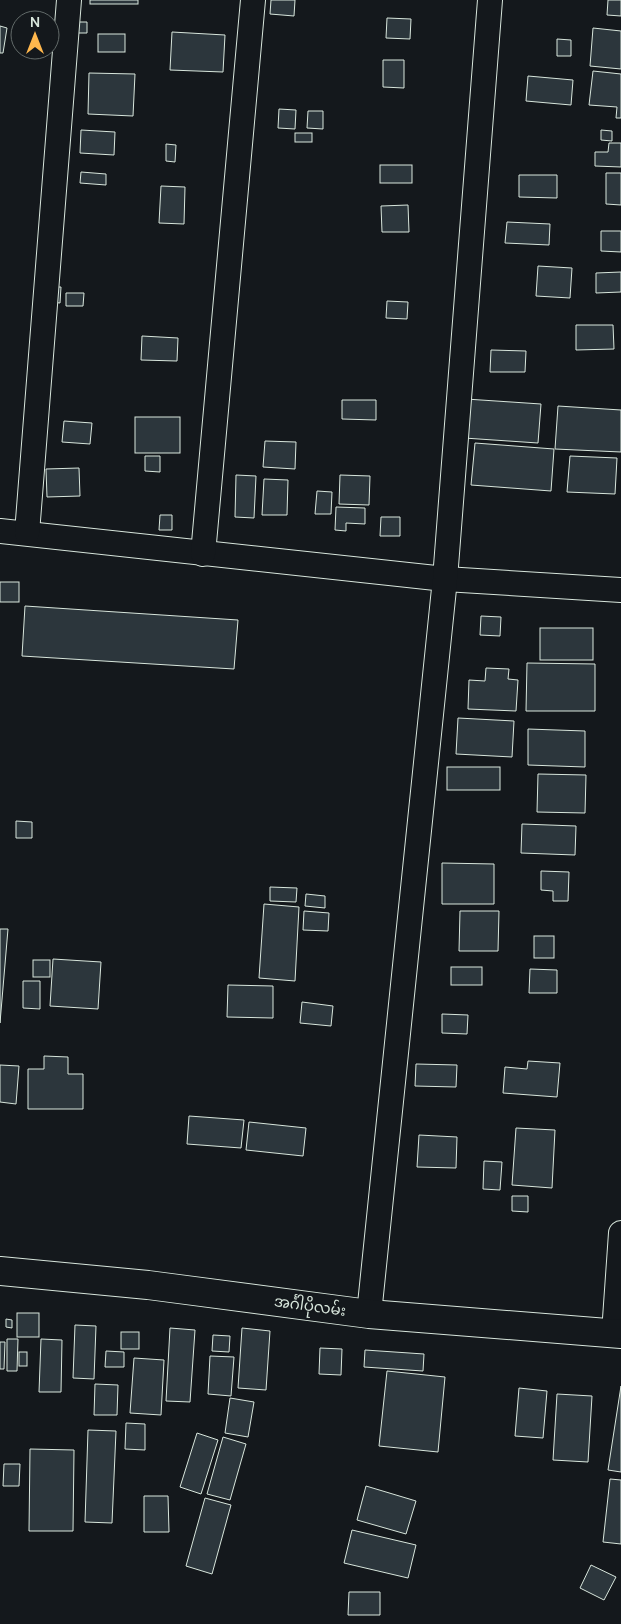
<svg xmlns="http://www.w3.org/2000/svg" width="621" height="1624" font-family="Manrope,'Noto Sans Myanmar',sans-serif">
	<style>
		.building { fill: #2c363c; stroke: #d8e6dc }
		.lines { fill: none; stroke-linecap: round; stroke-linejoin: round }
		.street-casing { stroke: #d8e6dc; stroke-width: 26 }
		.primary-casing { stroke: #d8e6dc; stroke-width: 30 }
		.street { stroke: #14181c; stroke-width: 24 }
		.primary { stroke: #14181c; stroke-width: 28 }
		.labels { text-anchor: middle; stroke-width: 4; stroke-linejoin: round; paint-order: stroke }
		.street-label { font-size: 15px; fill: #d8e6dc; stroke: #14181c }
	</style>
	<rect width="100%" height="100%" fill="#14181c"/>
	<g class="building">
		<rect x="90" y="0" width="48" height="4"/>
		<path d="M271 0H295L294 16 270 14Z"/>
		<path d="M608 0H621V16L607 15Z"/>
		<path d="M387 18 411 19 410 39 386 38Z"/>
		<path d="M63 22H87V33H76Z"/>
		<path d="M0 26 7 28 3 53H0Z"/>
		<path d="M593 28 621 31V69L590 66Z"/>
		<path d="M172 32 225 35 223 72 170 70Z"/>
		<rect x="98" y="34" width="27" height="18"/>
		<path d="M557 39 571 40V56H557Z"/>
		<path d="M383 60H404V88L383 87Z"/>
		<path d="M593 71 621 74V118H616L617 107 589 105Z"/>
		<path d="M89 73 135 74 133 116 88 114Z"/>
		<path d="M528 76 573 80 571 105 526 101Z"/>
		<path d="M279 109 296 110 295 129 278 128Z"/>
		<path d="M308 111H323V129L307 128Z"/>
		<path d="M81 130 115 132 114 155 80 153Z"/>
		<path d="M601 130 612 131V141L601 140Z"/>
		<rect x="295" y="133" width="17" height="9"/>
		<path d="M609 143H621V167L595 166V152H608Z"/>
		<path d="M166 144 176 145 175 162 166 161Z"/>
		<rect x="380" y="165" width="32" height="18"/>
		<path d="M81 172 106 174V185L80 183Z"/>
		<path d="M606 173H621V205L606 204Z"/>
		<path d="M519 175H557V198L519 197Z"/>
		<path d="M161 186 185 187 184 224 159 223Z"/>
		<path d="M408 205 409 232H382L381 206Z"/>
		<path d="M507 222 550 224 549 245 505 243Z"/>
		<path d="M601 231H621V252L601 251Z"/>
		<path d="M538 266 572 268 570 298 536 296Z"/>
		<path d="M621 272V292L596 293V273Z"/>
		<path d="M52 287H61L60 303 51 302Z"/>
		<path d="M66 293H84L83 306H66Z"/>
		<path d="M387 301 408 302 407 319 386 318Z"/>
		<path d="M576 325H613L614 349 576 350Z"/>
		<path d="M142 336 178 338 177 361 141 360Z"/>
		<path d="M491 350 526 351 525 372H490Z"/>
		<path d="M466 399 541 404 538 443 464 438Z"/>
		<path d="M342 400H376V420L342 419Z"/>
		<path d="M558 406 621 410V452L555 449Z"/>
		<rect x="135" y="417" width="45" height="36"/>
		<path d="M64 421 92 423 90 444 62 442Z"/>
		<path d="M265 441 296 442 295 469 263 467Z"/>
		<path d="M475 443 554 449 551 491 471 485Z"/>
		<path d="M145 456H160V472L145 471Z"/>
		<path d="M570 456 617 458 615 494 567 492Z"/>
		<path d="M79 468 80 496 47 497 46 469Z"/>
		<path d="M236 475 256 476 254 518 235 517Z"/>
		<path d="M340 475 370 476 369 505 339 504Z"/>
		<path d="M264 479 288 480 287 515H262Z"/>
		<path d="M317 491 332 492 331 514H315Z"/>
		<path d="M336 507 365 508V524L346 523V531L335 530Z"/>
		<path d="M160 515H172V530H159Z"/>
		<path d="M381 517H400V536H380Z"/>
		<rect x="0" y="582" width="19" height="20"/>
		<path d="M25 606 238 620 234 669 22 656Z"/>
		<path d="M481 616 501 617 500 636 480 635Z"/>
		<rect x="540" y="628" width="53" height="32"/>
		<path d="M527 663 595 664V711H526Z"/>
		<path d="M486 668 509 669 508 679 518 680 516 711 468 709 469 680 485 681Z"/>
		<path d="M458 718 514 721 512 757 456 754Z"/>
		<path d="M528 729 585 731V767L528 765Z"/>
		<rect x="447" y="767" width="53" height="23"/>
		<path d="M538 774 586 775 585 813 537 812Z"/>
		<path d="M16 821 32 822V838H16Z"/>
		<path d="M522 824 576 826 575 855 521 853Z"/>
		<path d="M442 863 494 864V904H442Z"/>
		<path d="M541 871 569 872 568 901H553V891L541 890Z"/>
		<path d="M270 887 297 888 296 902 270 901Z"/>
		<path d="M306 894 325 896V908L305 906Z"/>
		<path d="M264 904 299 907 295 981 259 978Z"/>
		<path d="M304 911 329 913 328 931 303 930Z"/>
		<path d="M460 911H499L498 951H459Z"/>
		<path d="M0 929H8L0 1023Z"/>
		<rect x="534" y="936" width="20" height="22"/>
		<path d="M53 959 101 962 98 1009 50 1006Z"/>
		<rect x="33" y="960" width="17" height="17"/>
		<rect x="451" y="967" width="31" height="18"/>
		<path d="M530 969 557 970V993H529Z"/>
		<path d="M23 981H40V1009L23 1008Z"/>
		<path d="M228 985 273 986V1018L227 1017Z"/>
		<path d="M302 1002 333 1006 331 1026 300 1023Z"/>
		<path d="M442 1014 468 1015 467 1034 442 1033Z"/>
		<path d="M44 1056 68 1057V1074H83V1109H28V1069H44Z"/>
		<path d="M528 1061 560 1063 557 1097 503 1093 505 1067 527 1069Z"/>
		<path d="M416 1064 457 1065 456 1087 415 1086Z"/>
		<path d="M0 1065 19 1066 16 1104 0 1102Z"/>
		<path d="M189 1116 244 1120 241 1148 187 1144Z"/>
		<path d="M249 1122 306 1128 303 1156 246 1150Z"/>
		<path d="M516 1128 555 1130 552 1188 512 1185Z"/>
		<path d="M419 1135 457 1137 456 1168 417 1167Z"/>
		<path d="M484 1161 502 1162 500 1190 483 1189Z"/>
		<path d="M512 1196H528V1212L512 1211Z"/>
		<rect x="17" y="1313" width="22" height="24"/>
		<path d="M6 1319 12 1320V1328L6 1327Z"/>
		<path d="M75 1325 96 1326 94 1379 73 1378Z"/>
		<path d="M170 1328 195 1330 190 1402 166 1401Z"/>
		<path d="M242 1328 270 1331 266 1390 238 1388Z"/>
		<rect x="121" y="1332" width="18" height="17"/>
		<path d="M213 1335 230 1336 229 1352 212 1351Z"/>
		<path d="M7 1339H18L17 1371H7Z"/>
		<path d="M41 1339 62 1340 61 1392H39Z"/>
		<path d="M0 1342H5L4 1369H0Z"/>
		<path d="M320 1348 342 1349 341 1375 319 1374Z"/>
		<path d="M365 1350 424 1354 423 1371 364 1367Z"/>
		<path d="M106 1351 124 1352V1367H105Z"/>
		<rect x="19" y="1352" width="8" height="14"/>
		<path d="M210 1356 234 1357 231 1396 208 1394Z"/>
		<path d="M134 1358 164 1360 161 1415 130 1413Z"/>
		<path d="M387 1371 445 1377 438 1452 379 1446Z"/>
		<path d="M95 1384 118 1385 117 1415H94Z"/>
		<path d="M621 1386V1472L608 1470Z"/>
		<path d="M519 1388 547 1391 543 1438 515 1436Z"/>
		<path d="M557 1394 592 1396 588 1462 553 1460Z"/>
		<path d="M230 1398 254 1402 248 1437 225 1433Z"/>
		<path d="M126 1423 145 1424V1450L125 1449Z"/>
		<path d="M88 1430 116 1431 112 1523 85 1522Z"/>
		<path d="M197 1433 218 1440 201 1494 180 1487Z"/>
		<path d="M223 1437 246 1444 230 1500 207 1494Z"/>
		<path d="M30 1449 74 1450 73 1531H29Z"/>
		<path d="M4 1464H20L19 1486H3Z"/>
		<path d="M610 1479 621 1480V1544L603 1542Z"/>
		<path d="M366 1486 416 1501 406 1534 357 1520Z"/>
		<path d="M144 1496H168L169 1532H144Z"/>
		<path d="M205 1498 231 1505 212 1574 186 1566Z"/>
		<path d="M352 1530 416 1545 408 1578 344 1563Z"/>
		<path d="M591 1565 616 1577 604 1600 580 1588Z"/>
		<path d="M349 1592H380V1615H348Z"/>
	</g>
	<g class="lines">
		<g class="street-casing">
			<g id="street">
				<path d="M0 531 445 579 621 590"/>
				<path d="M27 533 69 0"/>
				<path d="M203 554 253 0"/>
				<path d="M369 1314 445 579 490 0"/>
				<path d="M614 1333 621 1233"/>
			</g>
		</g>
		<g class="primary-casing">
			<path id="primary" d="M0 1271 148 1285 369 1314 621 1334"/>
		</g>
		<use href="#street" class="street"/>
		<use href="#primary" class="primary"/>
	</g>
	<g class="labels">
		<g class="street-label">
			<text transform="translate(310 1306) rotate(8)" y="5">အင်္ဂါပိုလမ်း</text>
		</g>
	</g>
	<g transform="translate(35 35)"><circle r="24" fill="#14181c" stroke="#626a69"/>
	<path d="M0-4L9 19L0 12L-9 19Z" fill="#ffb74d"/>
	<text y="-8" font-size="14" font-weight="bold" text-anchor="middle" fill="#d8e6dc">N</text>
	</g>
</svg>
